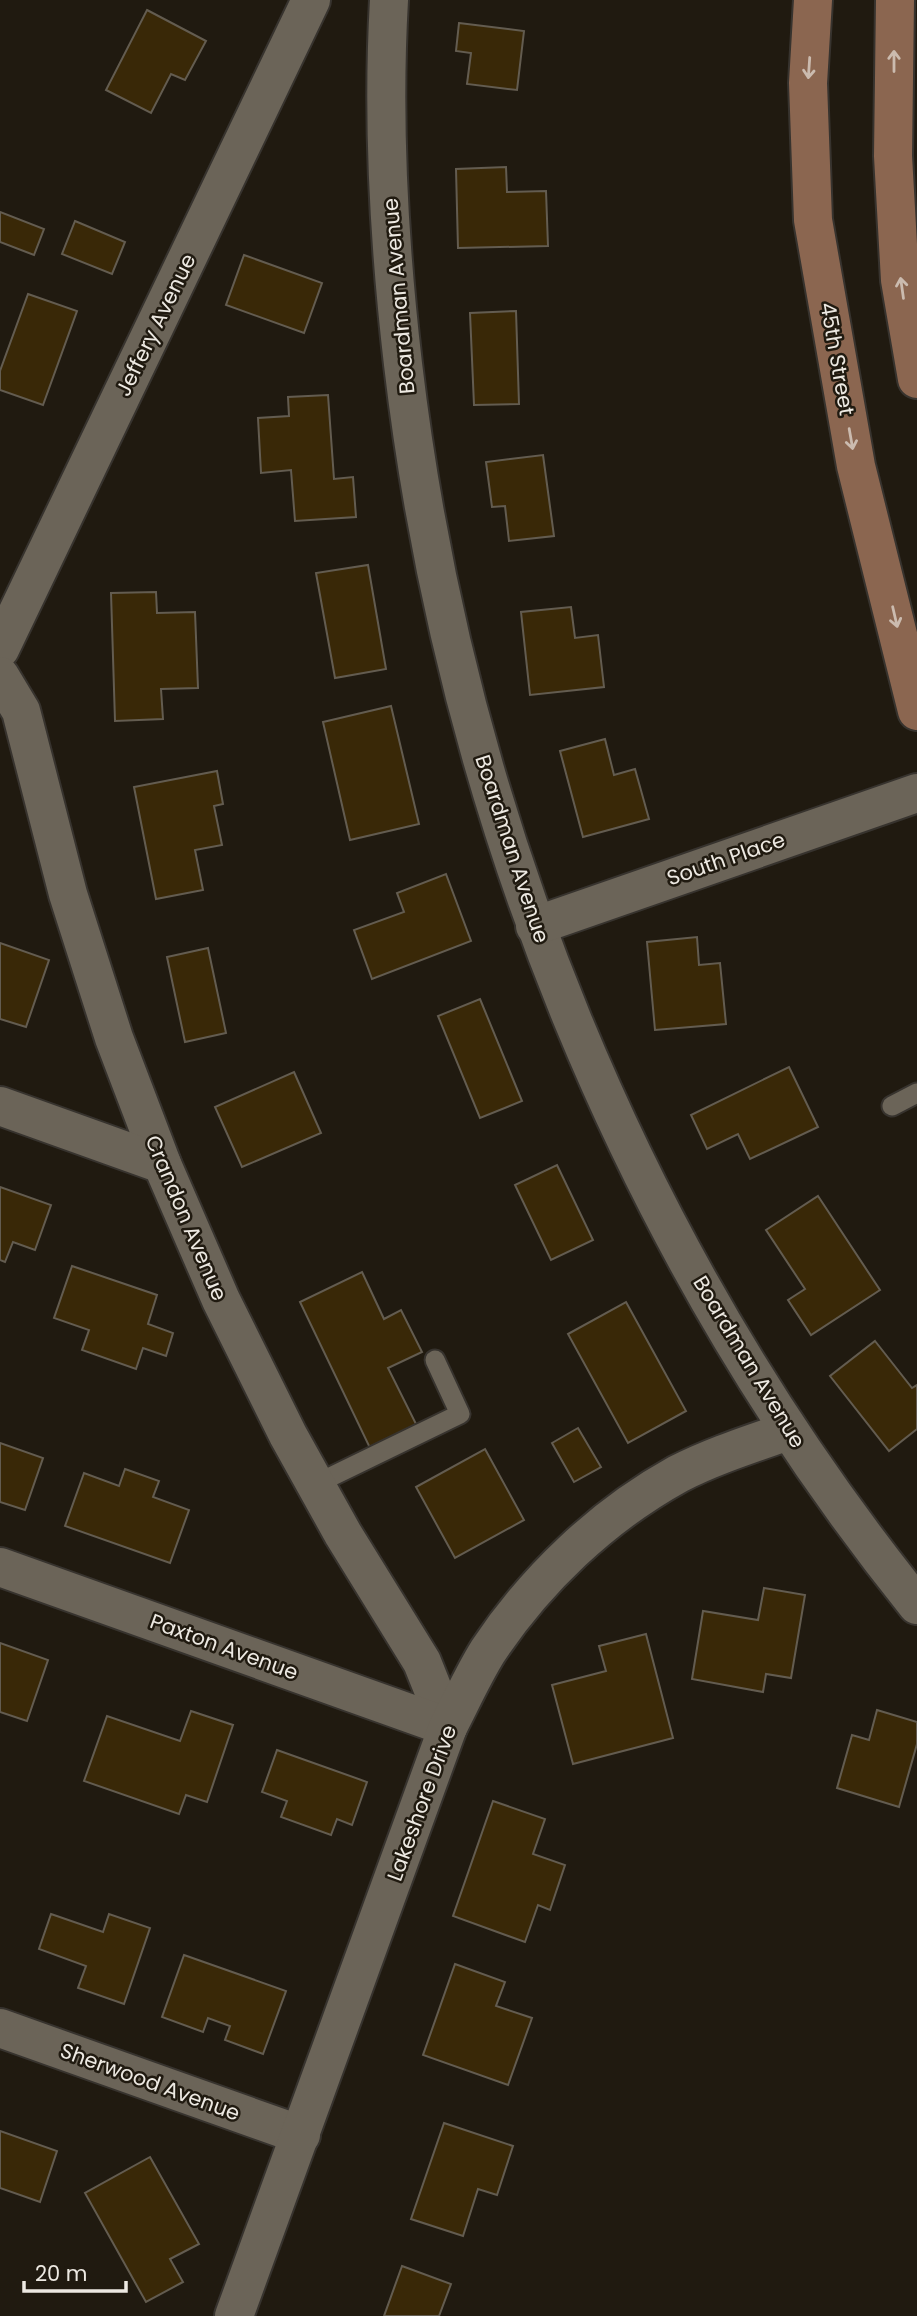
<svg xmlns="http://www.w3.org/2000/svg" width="917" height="2316" font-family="Poppins,sans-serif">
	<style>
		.building { fill: #392807; stroke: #635c50; stroke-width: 2 }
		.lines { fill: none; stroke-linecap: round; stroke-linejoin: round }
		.service-casing { stroke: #37332e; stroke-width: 23 }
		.minor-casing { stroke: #37332e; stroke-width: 42 }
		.secondary-casing { stroke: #37332e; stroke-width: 42 }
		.service { stroke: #6b6458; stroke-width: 19 }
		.minor { stroke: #6b6458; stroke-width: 38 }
		.secondary { stroke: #8b6650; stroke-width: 38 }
		.oneway { stroke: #cbbbaf }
		.labels { text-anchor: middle; stroke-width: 5; stroke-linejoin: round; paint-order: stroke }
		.street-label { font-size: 21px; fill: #ede9e2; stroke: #201a10 }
	</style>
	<rect width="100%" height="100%" fill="#201a10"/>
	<g class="building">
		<path d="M147 10 206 41 185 80 171 74 151 113 106 90Z"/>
		<path d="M459 23 524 31 517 90 467 84 471 53 456 51Z"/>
		<path d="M506 167 507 192 546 191 548 246 458 248 456 169Z"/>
		<path d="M0 212 44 229 34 255 0 242Z"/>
		<path d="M75 221 125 242 112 274 62 254Z"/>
		<path d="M244 255 322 283 304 333 226 305Z"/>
		<path d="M28 294 77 311 43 405 0 390V371Z"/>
		<path d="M516 311 519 404 474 405 470 313Z"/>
		<path d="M328 395 334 479 353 477 356 517 295 521 291 470 261 473 258 418 289 416 288 397Z"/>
		<path d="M543 455 554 536 509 541 505 506 492 507 486 462Z"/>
		<path d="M368 565 386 669 335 678 316 573Z"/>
		<path d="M156 592 157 613 195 612 198 688 161 689 163 719 115 721 111 593Z"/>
		<path d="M571 607 575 638 598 635 604 687 530 695 521 612Z"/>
		<path d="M391 706 419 824 350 840 323 722Z"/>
		<path d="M605 739 614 775 635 769 649 819 583 837 560 751Z"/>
		<path d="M217 771 223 804 214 806 222 845 195 850 203 890 156 899 134 787Z"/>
		<path d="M446 874 471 941 372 979 354 930 404 912 397 893Z"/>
		<path d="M697 937 699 965 720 963 726 1024 655 1030 647 942Z"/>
		<path d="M0 943 49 960 26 1027 0 1019Z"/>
		<path d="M208 948 226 1033 185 1042 167 957Z"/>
		<path d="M480 999 522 1101 480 1118 438 1016Z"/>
		<path d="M789 1067 818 1127 750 1159 738 1134 707 1149 691 1115Z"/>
		<path d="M294 1072 321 1133 242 1167 215 1107Z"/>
		<path d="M557 1165 593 1240 551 1260 515 1185Z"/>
		<path d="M0 1187 51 1205 35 1250 13 1242 5 1262 0 1260Z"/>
		<path d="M818 1196 880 1290 811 1335 788 1300 805 1289 766 1230Z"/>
		<path d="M72 1266 157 1295 148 1324 173 1333 166 1356 143 1348 136 1369 82 1350 89 1330 54 1318Z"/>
		<path d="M362 1272 384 1319 401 1310 422 1352 388 1368 417 1426 370 1448 300 1302Z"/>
		<path d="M626 1302 686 1411 628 1443 568 1334Z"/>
		<path d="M875 1341 912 1388 917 1385V1429L889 1451 830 1376Z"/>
		<path d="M578 1428 601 1467 574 1482 552 1443Z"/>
		<path d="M0 1443 43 1458 25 1510 0 1502Z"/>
		<path d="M485 1449 524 1520 455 1558 416 1487Z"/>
		<path d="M125 1469 159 1481 153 1497 189 1510 170 1563 65 1526 84 1473 119 1486Z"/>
		<path d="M764 1588 805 1595 791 1678 766 1674 763 1692 692 1679 703 1611 758 1620Z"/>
		<path d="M646 1634 673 1738 573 1764 552 1685 606 1671 599 1646Z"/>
		<path d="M0 1643 48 1660 27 1721 0 1712Z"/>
		<path d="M877 1710 917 1722V1744L899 1807 837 1788 852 1735 869 1740Z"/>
		<path d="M191 1711 233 1725 207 1802 186 1795 179 1814 84 1781 107 1716 180 1741Z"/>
		<path d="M277 1750 367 1782 352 1825 337 1819 331 1835 281 1817 287 1801 262 1792Z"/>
		<path d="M493 1801 545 1819 533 1854 565 1865 550 1910 538 1905 525 1942 453 1916Z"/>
		<path d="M51 1914 103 1932 109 1914 150 1928 124 2004 78 1988 86 1966 39 1949Z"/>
		<path d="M184 1955 286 1991 263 2054 225 2040 230 2026 208 2018 203 2032 162 2017Z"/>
		<path d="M455 1964 505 1982 496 2006 532 2018 508 2085 423 2055Z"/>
		<path d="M444 2123 513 2146 497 2195 478 2189 463 2236 411 2219Z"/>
		<path d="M0 2131 57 2151 40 2202 0 2188Z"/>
		<path d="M150 2157 199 2244 170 2259 183 2282 146 2302 85 2193Z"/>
		<path d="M402 2266 451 2284 439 2316H384Z"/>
	</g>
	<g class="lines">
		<g class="service-casing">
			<g id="service">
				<path d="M892 1106 917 1093"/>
				<path d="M316 1484 460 1414 435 1360"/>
			</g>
		</g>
		<g class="minor-casing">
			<g id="minor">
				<path d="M389 0C382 121 389 244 403 364 456 815 632 1251 917 1605"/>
				<path d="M0 649 311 0"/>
				<path d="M0 676 21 711 68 894 114 1038 162 1164 221 1300 288 1435 343 1534 422 1662 448 1727"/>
				<path d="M535 926 917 793"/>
				<path d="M0 1106 162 1164"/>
				<path d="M0 1567 448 1727"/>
				<path d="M0 2028 301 2135"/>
				<path d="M234 2316 448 1727C461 1702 473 1675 488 1651 536 1579 602 1516 678 1474 713 1456 751 1444 788 1431"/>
			</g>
		</g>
		<g class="secondary-casing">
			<g id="secondary">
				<path d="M813 0 808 83 813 220 856 466 917 711"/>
				<path d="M895 0 893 156 900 280 917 379"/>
			</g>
		</g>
		<use href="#service" class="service"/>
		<use href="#minor" class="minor"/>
		<use href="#secondary" class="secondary"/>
	</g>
	<defs><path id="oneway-shaft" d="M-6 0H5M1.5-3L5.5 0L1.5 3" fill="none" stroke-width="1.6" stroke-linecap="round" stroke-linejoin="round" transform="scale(1.75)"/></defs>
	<g class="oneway">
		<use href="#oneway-shaft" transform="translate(894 61) rotate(-90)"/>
		<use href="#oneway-shaft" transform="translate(809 68) rotate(94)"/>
		<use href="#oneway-shaft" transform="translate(902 288) rotate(-98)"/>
		<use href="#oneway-shaft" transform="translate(851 439) rotate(80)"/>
		<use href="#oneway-shaft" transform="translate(895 617) rotate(77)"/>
	</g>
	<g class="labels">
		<g class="street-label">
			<text transform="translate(399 296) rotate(-95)" y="7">Boardman Avenue</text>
			<text transform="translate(156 325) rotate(-64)" y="7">Jeffery Avenue</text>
			<text transform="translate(837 359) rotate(80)" y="7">45th Street</text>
			<text transform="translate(512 849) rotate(72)" y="7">Boardman Avenue</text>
			<text transform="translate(726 859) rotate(-19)" y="7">South Place</text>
			<text transform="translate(186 1218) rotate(67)" y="7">Crandon Avenue</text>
			<text transform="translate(749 1362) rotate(59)" y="7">Boardman Avenue</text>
			<text transform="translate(224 1647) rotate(20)" y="7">Paxton Avenue</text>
			<text transform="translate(422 1803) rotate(-70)" y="7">Lakeshore Drive</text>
			<text transform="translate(150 2082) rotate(20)" y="7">Sherwood Avenue</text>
		</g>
	</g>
	<path d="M24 2281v10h102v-10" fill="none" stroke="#ede9e2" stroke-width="3.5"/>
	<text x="35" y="2281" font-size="21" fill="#ede9e2" stroke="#201a10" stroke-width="5" paint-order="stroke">20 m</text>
</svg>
